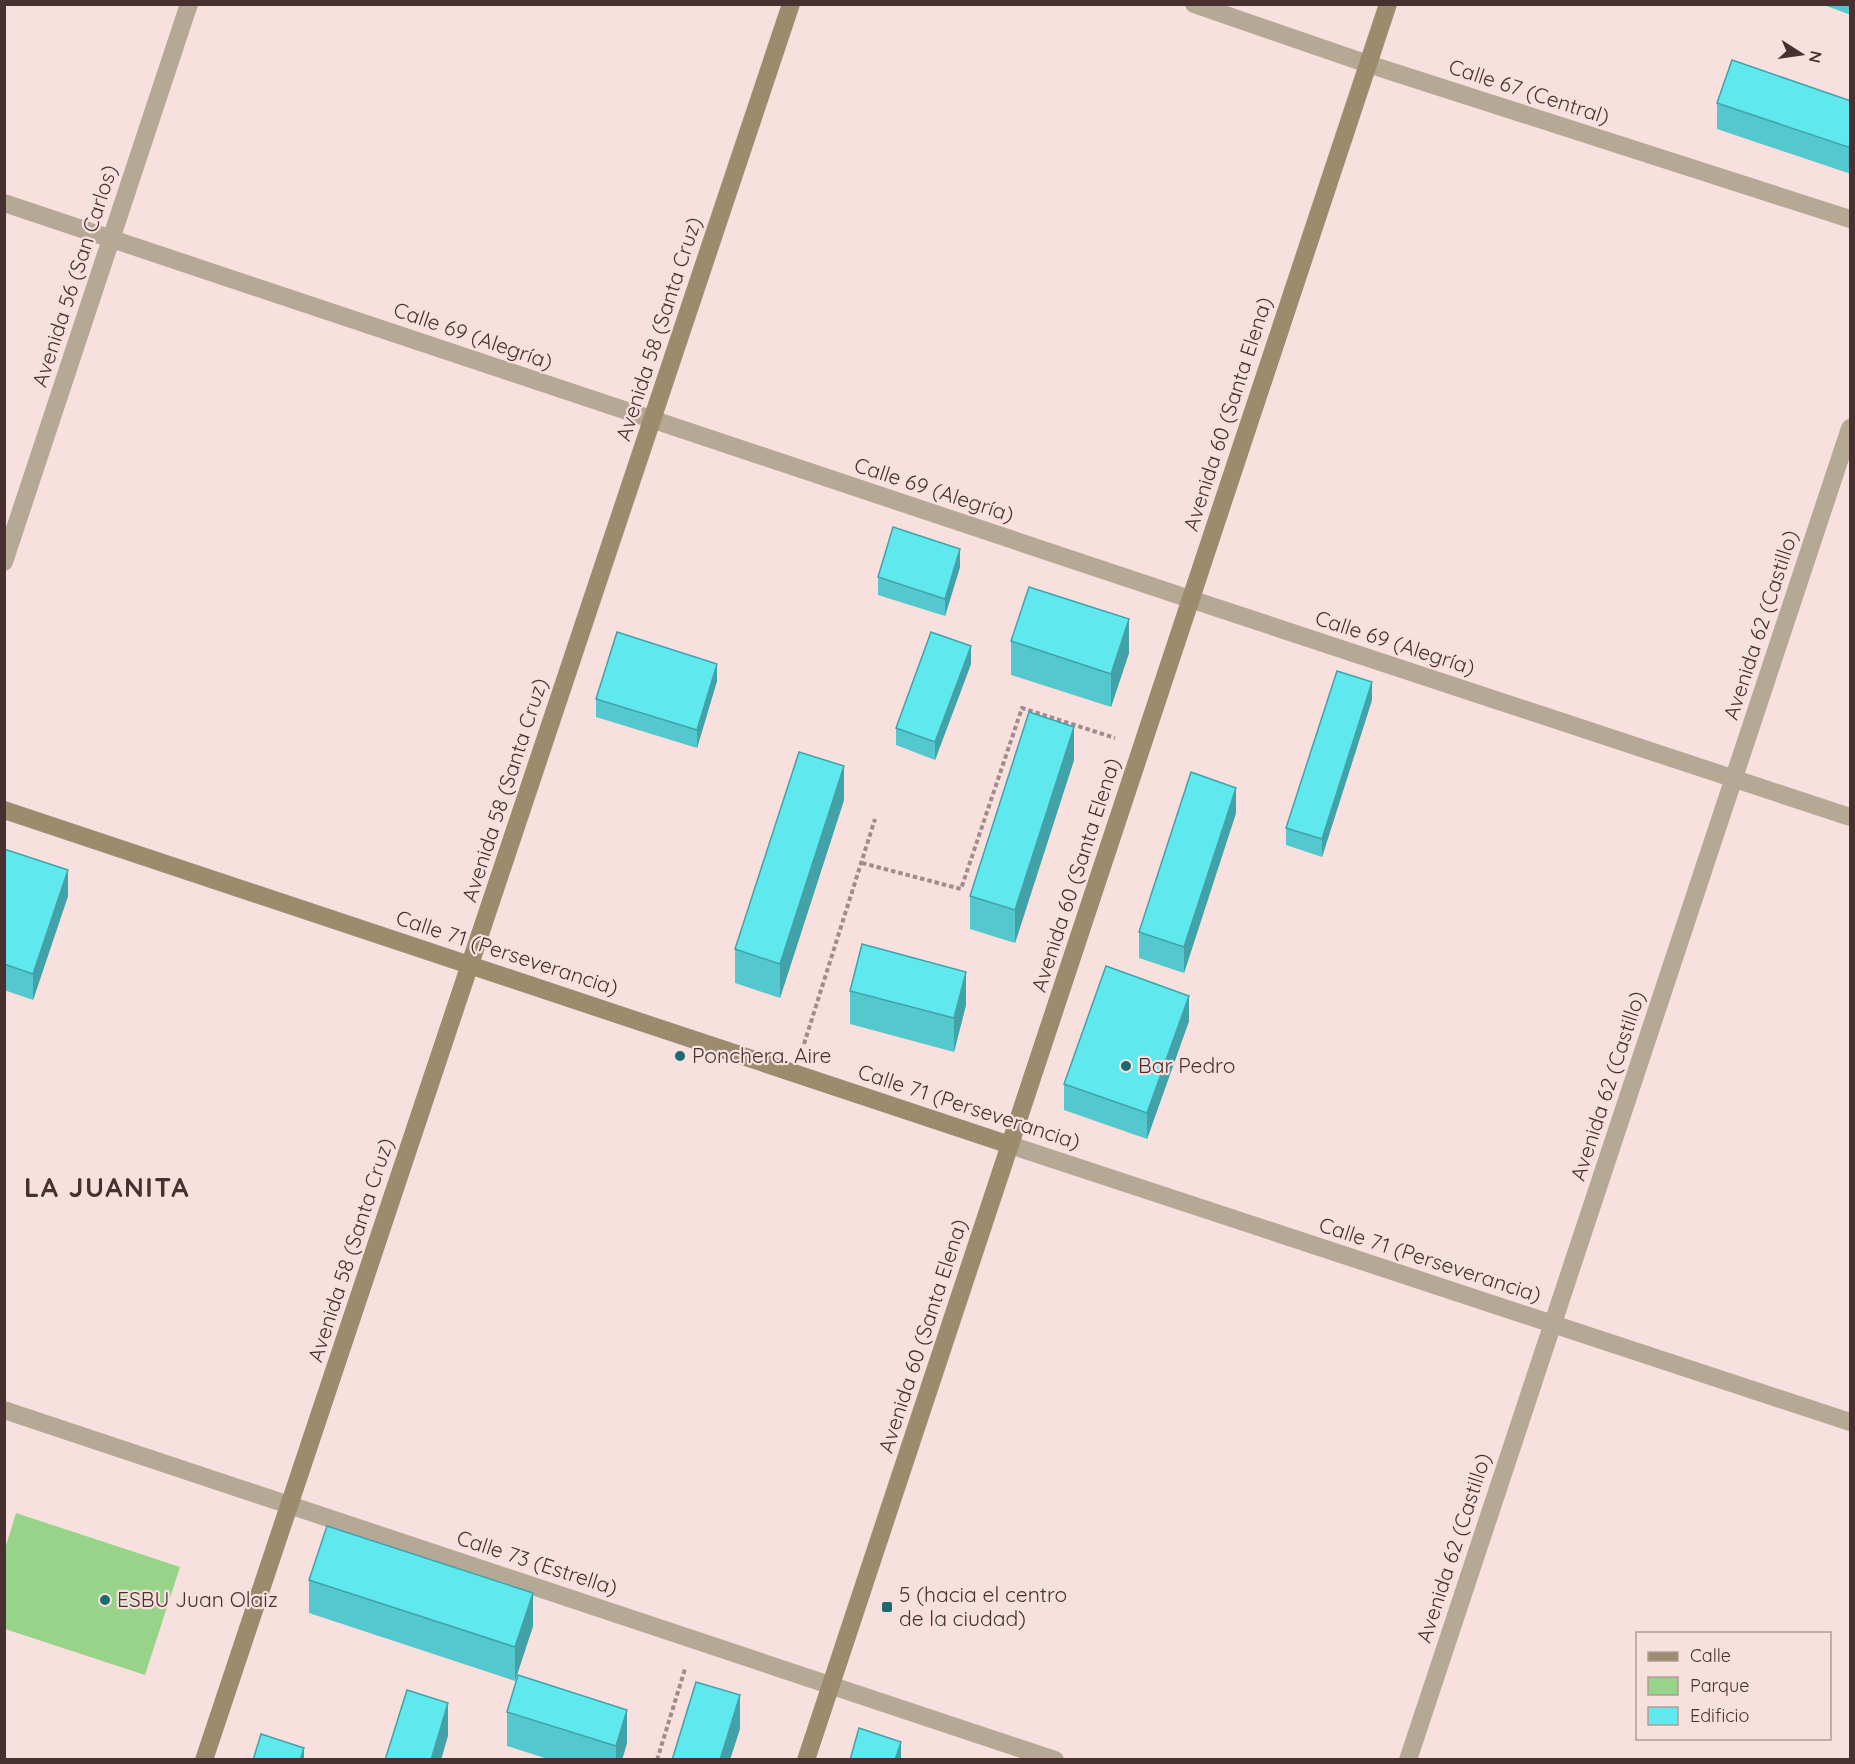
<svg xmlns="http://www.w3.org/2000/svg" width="1855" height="1764" font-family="Quicksand,sans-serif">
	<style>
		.green { fill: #97d489 }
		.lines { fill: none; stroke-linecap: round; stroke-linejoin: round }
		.path { stroke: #a28b8a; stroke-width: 4; stroke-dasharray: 4.5 3; stroke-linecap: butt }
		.street { stroke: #b5a995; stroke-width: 18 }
		.secondary { stroke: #9d8b6e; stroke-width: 18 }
		.wall { fill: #53c8ce }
		.shaded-wall { fill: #43a2a7 }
		.building { fill: #60e8ef; stroke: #43a2a7; stroke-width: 1.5 }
		.poi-dot { fill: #1d6a6e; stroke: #f8e0df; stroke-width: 2 }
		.labels { text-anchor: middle; stroke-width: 4.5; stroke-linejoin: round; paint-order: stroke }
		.street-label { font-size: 21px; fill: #47302f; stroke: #f8e0df }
		.poi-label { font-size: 21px; fill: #47302f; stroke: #f8e0df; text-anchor: start }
		.district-label { font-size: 27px; font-weight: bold; letter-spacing: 1.5px; fill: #47302f; stroke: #f8e0df }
	</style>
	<rect width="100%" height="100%" fill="#f8e0df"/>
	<path class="green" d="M16 1513 180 1567 145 1675 5 1629V1549Z"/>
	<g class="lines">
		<g class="path">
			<path d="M862 863 961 889 1022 708 1115 738"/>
			<path d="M804 1044 875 819"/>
			<path d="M657 1760 685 1669"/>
		</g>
		<g class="street">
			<path d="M1194 4 1368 64 1850 219"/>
			<path d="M4 203 1190 599 1850 817"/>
			<path d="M4 562 189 4"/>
			<path d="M1010 1145 1850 1422"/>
			<path d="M4 1410 1055 1760"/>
			<path d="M1408 1760 1850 428"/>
		</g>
		<g class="secondary">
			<path d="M4 810 1010 1145"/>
			<path d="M204 1760 791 4"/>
			<path d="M806 1760 1388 4"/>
		</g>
	</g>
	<g class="wall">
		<path d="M1821 4H1851V15Z"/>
		<path d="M1851 101V174L1717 129V103Z"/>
		<path d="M960 567 945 616 878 595V577Z"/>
		<path d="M1011 641 1129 653 1111 707 1011 675Z"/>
		<path d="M971 664 935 760 896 745V728Z"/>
		<path d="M717 681 697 748 596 717V699Z"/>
		<path d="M1372 700 1322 857 1286 845V828Z"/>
		<path d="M1074 760 1015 943 970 929V896Z"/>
		<path d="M844 800 780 998 735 983V949Z"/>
		<path d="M1236 813 1184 973 1139 958V932Z"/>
		<path d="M4 849 68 896 33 1000 4 990Z"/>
		<path d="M850 991 966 1005 954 1052 850 1024Z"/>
		<path d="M1189 1021 1147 1139 1064 1110V1084Z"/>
		<path d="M309 1580 533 1626 515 1681 309 1613Z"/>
		<path d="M507 1712 627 1743 622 1760H551L507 1746Z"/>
	</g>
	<g class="shaded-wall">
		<path d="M960 549V567L945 616V599Z"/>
		<path d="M1129 619V653L1111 707V674Z"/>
		<path d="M971 646V664L935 760V742Z"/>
		<path d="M717 664V681L697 748V730Z"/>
		<path d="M1372 682V700L1322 857V839Z"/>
		<path d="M1074 727V760L1015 943V910Z"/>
		<path d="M844 766V800L780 998V964Z"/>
		<path d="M1236 788V813L1184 973V947Z"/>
		<path d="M68 870V896L33 1000V974Z"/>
		<path d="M966 972V1005L954 1052V1018Z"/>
		<path d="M1189 996V1021L1147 1139V1113Z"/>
		<path d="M533 1593V1626L515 1681V1647Z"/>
		<path d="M740 1695V1729L730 1760H720Z"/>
		<path d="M448 1703V1736L441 1760H431Z"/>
		<path d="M627 1710V1743L622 1760H616V1746Z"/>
		<path d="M901 1742V1760H895Z"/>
		<path d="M304 1748V1760H300Z"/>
	</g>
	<g class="building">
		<path d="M1732 60 1851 101V148L1717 103Z"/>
		<path d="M893 527 960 549 945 599 878 577Z"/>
		<path d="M1029 587 1129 619 1111 674 1011 641Z"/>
		<path d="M617 632 717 664 697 730 596 699Z"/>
		<path d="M931 632 971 646 935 742 896 728Z"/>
		<path d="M1337 671 1372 682 1322 839 1286 828Z"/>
		<path d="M1029 712 1074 727 1015 910 970 896Z"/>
		<path d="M799 752 844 766 780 964 735 949Z"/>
		<path d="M1191 772 1236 788 1184 947 1139 932Z"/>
		<path d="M4 849 68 870 33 974 4 964Z"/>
		<path d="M862 944 966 972 954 1018 850 991Z"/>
		<path d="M1106 966 1189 996 1147 1113 1064 1084Z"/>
		<path d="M327 1526 533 1593 515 1647 309 1580Z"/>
		<path d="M518 1675 627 1710 616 1746 507 1712Z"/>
		<path d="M696 1682 740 1695 720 1760H672Z"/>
		<path d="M407 1690 448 1703 431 1760H385Z"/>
		<path d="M859 1728 901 1742 895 1760H850Z"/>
		<path d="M261 1734 304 1748 300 1760H253Z"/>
	</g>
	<g class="poi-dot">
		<circle cx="680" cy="1056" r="6"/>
		<circle cx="1126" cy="1066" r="6"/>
		<circle cx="105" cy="1600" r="6"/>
		<rect x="881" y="1601" width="12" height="12" rx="3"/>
	</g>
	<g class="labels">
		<g class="street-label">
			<text transform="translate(1529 92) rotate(18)" y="7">Calle 67 (Central)</text>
			<text transform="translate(75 276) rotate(-72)" y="7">Avenida 56 (San Carlos)</text>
			<text transform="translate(659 329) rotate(-72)" y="7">Avenida 58 (Santa Cruz)</text>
			<text transform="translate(473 336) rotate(19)" y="7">Calle 69 (Alegría)</text>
			<text transform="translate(1228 414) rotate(-72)" y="7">Avenida 60 (Santa Elena)</text>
			<text transform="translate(934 490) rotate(18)" y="7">Calle 69 (Alegría)</text>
			<text transform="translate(1761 625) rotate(-72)" y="7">Avenida 62 (Castillo)</text>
			<text transform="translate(1395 643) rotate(18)" y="7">Calle 69 (Alegría)</text>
			<text transform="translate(505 790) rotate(-72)" y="7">Avenida 58 (Santa Cruz)</text>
			<text transform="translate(1076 875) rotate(-72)" y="7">Avenida 60 (Santa Elena)</text>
			<text transform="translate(507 953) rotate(18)" y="7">Calle 71 (Perseverancia)</text>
			<text transform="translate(1608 1086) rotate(-72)" y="7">Avenida 62 (Castillo)</text>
			<text transform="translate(969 1107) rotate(18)" y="7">Calle 71 (Perseverancia)</text>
			<text transform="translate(351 1250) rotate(-72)" y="7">Avenida 58 (Santa Cruz)</text>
			<text transform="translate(1430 1260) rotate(18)" y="7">Calle 71 (Perseverancia)</text>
			<text transform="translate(923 1336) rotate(-72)" y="7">Avenida 60 (Santa Elena)</text>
			<text transform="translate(1454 1548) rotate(-72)" y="7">Avenida 62 (Castillo)</text>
			<text transform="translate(537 1563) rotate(18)" y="7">Calle 73 (Estrella)</text>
		</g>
		<g class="poi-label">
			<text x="692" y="1063">Ponchera. Aire</text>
			<text x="1138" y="1073">Bar Pedro</text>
			<text x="899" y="1602">5 (hacia el centro<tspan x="899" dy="24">de la ciudad)</tspan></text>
			<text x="117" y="1607">ESBU Juan Olaiz</text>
		</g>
		<g class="district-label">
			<text x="107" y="1197">LA JUANITA</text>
		</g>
	</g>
	<rect width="1855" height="1764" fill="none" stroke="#47302f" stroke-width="12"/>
	<rect x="1636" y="1632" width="195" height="108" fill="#f8e0df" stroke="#b19a99" stroke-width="1.5"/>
	<rect x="1648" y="1652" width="30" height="9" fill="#9d8b6e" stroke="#b19a99" stroke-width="1.5"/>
	<text x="1690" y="1662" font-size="18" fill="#47302f">Calle</text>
	<rect x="1648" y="1677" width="30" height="18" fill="#97d489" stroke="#b19a99" stroke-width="1.5"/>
	<text x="1690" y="1692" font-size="18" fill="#47302f">Parque</text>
	<rect x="1648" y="1707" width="30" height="18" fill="#60e8ef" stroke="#b19a99" stroke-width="1.5"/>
	<text x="1690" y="1722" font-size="18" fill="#47302f">Edificio</text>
	<g transform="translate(1801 54) rotate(102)" stroke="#f8e0df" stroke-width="4.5" paint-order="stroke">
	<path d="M0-4.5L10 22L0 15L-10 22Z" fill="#47302f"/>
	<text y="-9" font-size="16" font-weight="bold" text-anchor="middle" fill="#47302f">N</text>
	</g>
</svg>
